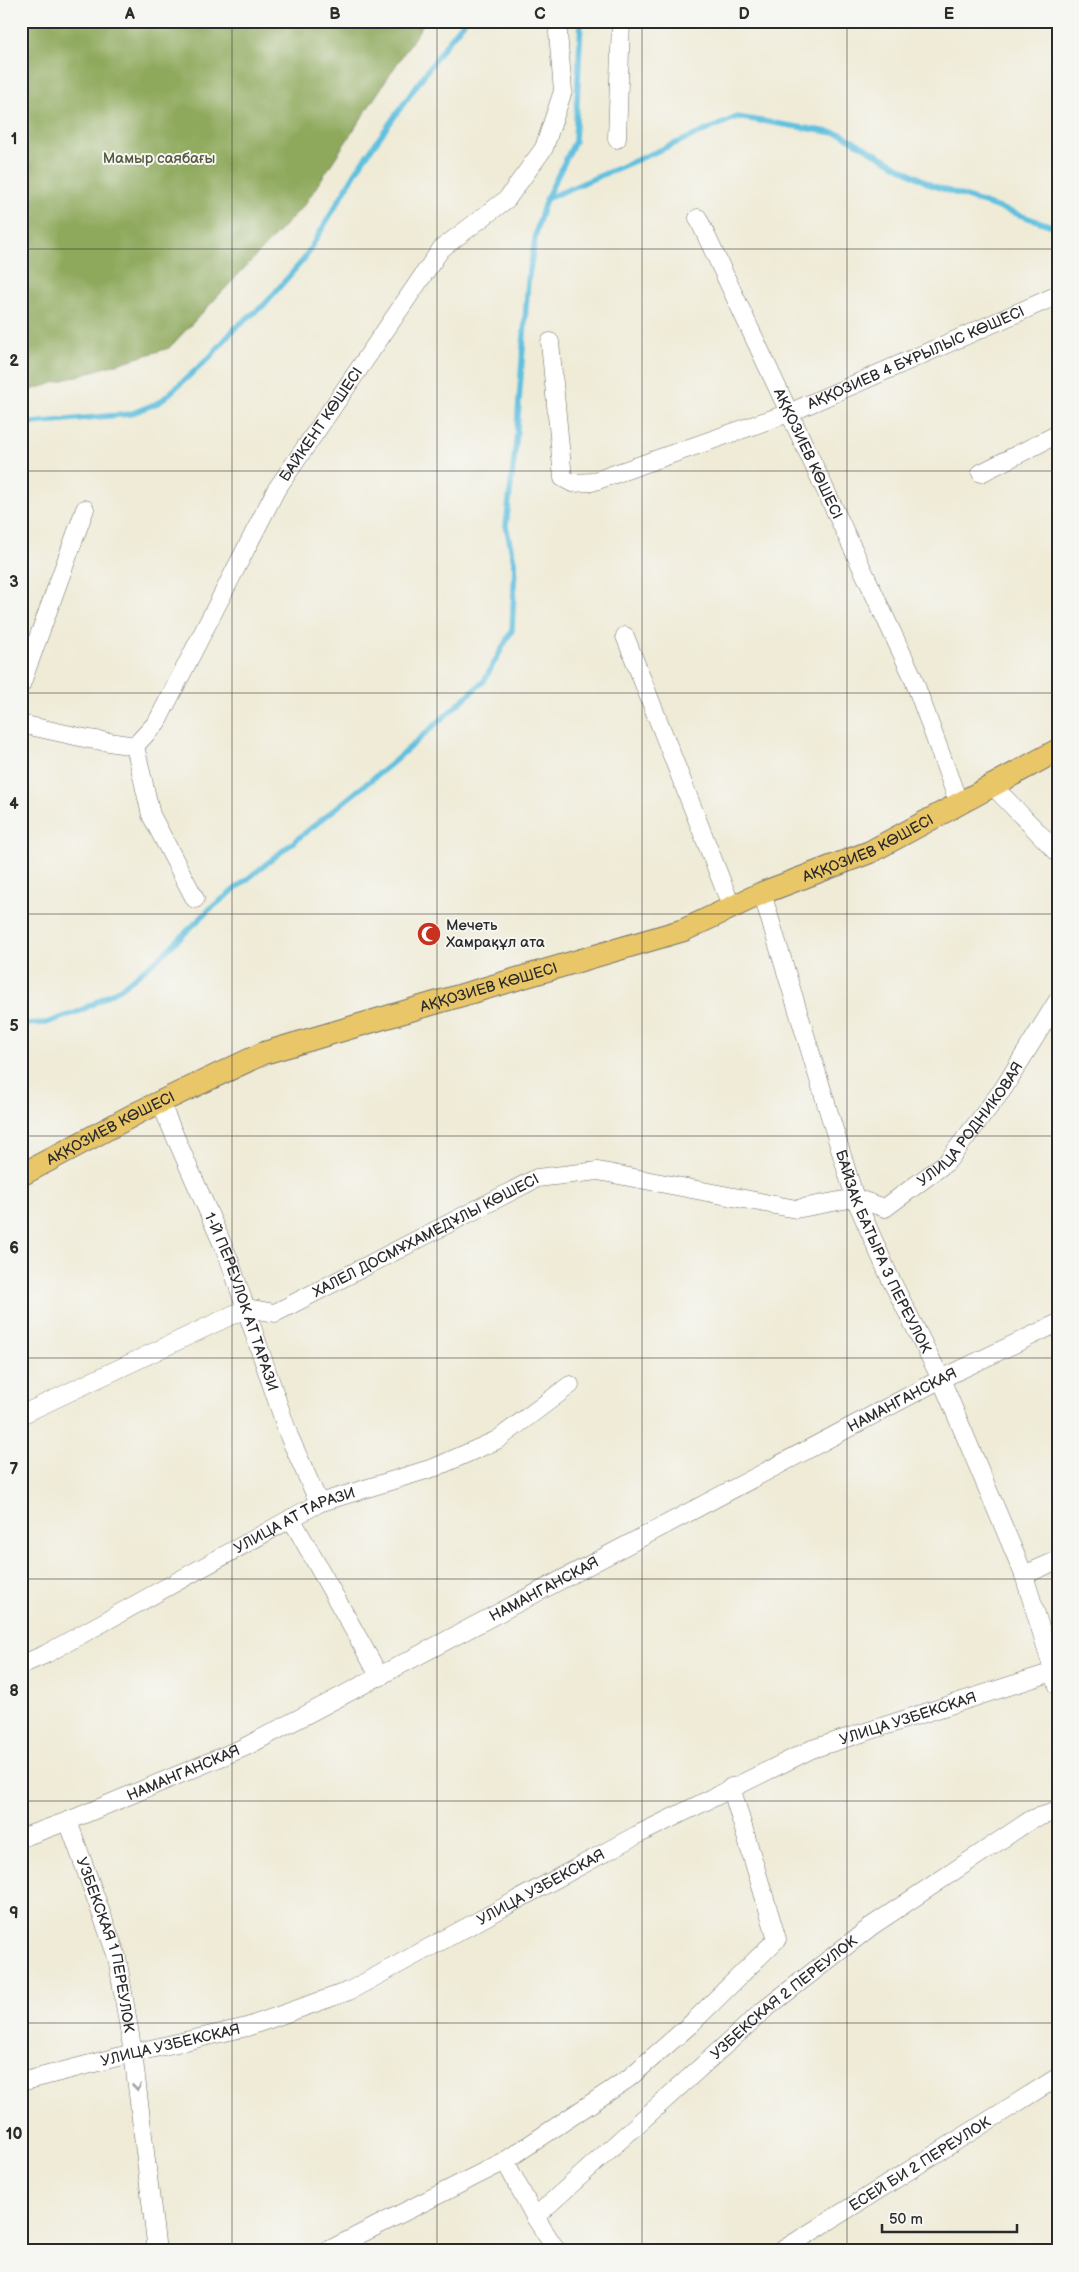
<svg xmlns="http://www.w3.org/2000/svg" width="1079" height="2272" font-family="'Balsamiq Sans',sans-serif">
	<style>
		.forest { fill: #8ea95b; stroke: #5c6a43 }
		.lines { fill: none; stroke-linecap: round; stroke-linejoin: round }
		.stream { stroke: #60c0df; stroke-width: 5.5 }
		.minor-casing { stroke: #706e67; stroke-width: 19 }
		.major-casing { stroke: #706e67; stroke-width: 24 }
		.minor { stroke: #fff; stroke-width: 18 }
		.major { stroke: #e9c769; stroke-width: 22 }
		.oneway { stroke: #a0a0a0 }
		.grid { fill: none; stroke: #2b2b2b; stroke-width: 1; stroke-opacity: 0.55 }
		.labels { text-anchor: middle; stroke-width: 4; stroke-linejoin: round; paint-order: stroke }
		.park-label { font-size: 15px; fill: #54593d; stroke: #f6f6f2 }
		.street-label { font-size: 15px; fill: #2b2b2b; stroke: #f6f6f2 }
		.poi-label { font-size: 15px; fill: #2b2b2b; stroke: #f6f6f2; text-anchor: start }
		.neatline { fill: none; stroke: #2b2b2b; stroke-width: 2 }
		.grid-label { font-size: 16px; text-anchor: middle; font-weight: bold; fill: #2b2b2b }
	</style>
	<rect width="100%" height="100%" fill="#f6f6f2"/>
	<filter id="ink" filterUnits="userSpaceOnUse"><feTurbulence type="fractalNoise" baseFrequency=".02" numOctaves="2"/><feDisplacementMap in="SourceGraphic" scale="10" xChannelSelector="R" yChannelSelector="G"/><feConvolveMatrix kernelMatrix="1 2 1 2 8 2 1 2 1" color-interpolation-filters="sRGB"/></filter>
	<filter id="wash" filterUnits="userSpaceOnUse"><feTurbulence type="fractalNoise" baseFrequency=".0096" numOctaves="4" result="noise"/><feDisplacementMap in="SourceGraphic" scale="20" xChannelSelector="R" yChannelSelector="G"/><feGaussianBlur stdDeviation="1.12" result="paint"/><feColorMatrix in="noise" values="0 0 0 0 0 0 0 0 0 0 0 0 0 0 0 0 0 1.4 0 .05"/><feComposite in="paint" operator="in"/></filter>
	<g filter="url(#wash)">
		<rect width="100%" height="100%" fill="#efebd7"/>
		<path class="forest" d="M21 21H425L305 204 169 348 21 393Z"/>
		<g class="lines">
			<g class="stream">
				<path d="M546 199 737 117 841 134 931 185 1058 228"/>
				<path d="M21 424 130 414 160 402 209 358 236 327 264 305 304 259 362 162 447 43 465 21"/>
				<path d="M21 1024 46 1023 80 1011 121 988 159 958 210 909 391 764 484 681 512 630 515 566 506 526 516 442 528 281 537 228 546 199 575 141 581 21"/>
			</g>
		</g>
	</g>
	<g filter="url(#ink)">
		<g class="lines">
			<g class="minor-casing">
				<g id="minor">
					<path d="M617 139 621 21"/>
					<path id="s1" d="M698 218 912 675 959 804"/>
					<path id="s2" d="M550 342 563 478 572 483 592 482 789 413 1058 295"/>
					<path d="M981 473 1058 434"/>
					<path d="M625 636 732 908"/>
					<path d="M21 685 85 509"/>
					<path id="s3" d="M21 724 89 739 135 746 157 722 276 490 441 249 507 199 544 148 563 91 558 33 559 21"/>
					<path d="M135 746 151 815 195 899"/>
					<path d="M992 785 1058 853"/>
					<path id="s4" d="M762 893 855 1198 890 1278 941 1379 1024 1575 1058 1686"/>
					<path id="s5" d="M160 1102 229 1259 289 1436 319 1503"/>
					<path id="s6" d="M21 1415 247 1308 275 1313 537 1178 598 1171 796 1209 855 1198 885 1208 947 1162 1003 1089 1058 1000"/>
					<path d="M291 1518 380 1677"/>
					<path d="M1024 1575 1058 1560"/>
					<path id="s7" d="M21 1665 46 1654 319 1503 436 1467 497 1440 570 1385"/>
					<path id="s8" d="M68 1821 117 1957 133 2053 157 2251"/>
					<path id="s9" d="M21 1838 68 1821 245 1747 941 1379 1058 1323"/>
					<path id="s10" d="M21 2082 133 2053 247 2027 349 1991 637 1835 812 1749 1053 1672"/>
					<path d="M505 2161 629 2078 692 2023 777 1939 731 1787"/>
					<path id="s11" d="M535 2217 764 2010 873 1925 1032 1819 1058 1811"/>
					<path d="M327 2251 505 2161 535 2217 557 2251"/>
					<path id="s12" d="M781 2251 1058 2077"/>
				</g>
			</g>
			<g class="major-casing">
				<g id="major">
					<path id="s13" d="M21 1175 139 1112 264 1053 684 930 762 893 870 852 1058 750"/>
				</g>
			</g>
			<use href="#minor" class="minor"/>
			<use href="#major" class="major"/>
		</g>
		<defs><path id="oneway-chevron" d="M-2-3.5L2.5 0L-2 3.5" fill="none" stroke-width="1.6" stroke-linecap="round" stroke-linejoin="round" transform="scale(1.25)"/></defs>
		<use class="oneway" href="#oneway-chevron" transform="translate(137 2087) rotate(83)"/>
	</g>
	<path class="grid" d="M232 21V2251M437 21V2251M642 21V2251M847 21V2251M21 249H1058M21 471H1058M21 693H1058M21 914H1058M21 1136H1058M21 1358H1058M21 1579H1058M21 1801H1058M21 2023H1058"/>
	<defs>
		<g id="mosque-disc" transform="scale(1.25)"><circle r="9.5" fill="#c8321e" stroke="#f6f6f2"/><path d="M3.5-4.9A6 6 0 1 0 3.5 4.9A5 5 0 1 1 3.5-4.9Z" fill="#fff"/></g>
	</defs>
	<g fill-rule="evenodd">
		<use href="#mosque-disc" x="429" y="934"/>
	</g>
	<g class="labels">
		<g class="park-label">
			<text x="159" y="163">Мамыр саябағы</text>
		</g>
		<g class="street-label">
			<text dy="5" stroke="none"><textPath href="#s2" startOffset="514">АҚҚОЗИЕВ 4 БҰРЫЛЫС КӨШЕСІ</textPath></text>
			<text dy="5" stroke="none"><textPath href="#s3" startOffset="489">БАЙКЕНТ КӨШЕСІ</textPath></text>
			<text dy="5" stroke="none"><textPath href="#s1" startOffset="260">АҚҚОЗИЕВ КӨШЕСІ</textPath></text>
			<text dy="5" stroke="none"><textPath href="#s13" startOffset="911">АҚҚОЗИЕВ КӨШЕСІ</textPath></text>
			<text dy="5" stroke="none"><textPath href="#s13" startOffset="506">АҚҚОЗИЕВ КӨШЕСІ</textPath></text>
			<text dy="5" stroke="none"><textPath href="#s6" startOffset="1049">УЛИЦА РОДНИКОВАЯ</textPath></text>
			<text dy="5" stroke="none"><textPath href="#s13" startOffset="101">АҚҚОЗИЕВ КӨШЕСІ</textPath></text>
			<text dy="5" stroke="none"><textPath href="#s6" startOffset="448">ХАЛЕЛ ДОСМҰХАМЕДҰЛЫ КӨШЕСІ</textPath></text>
			<text dy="5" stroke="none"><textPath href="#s4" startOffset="379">БАЙЗАК БАТЫРА 3 ПЕРЕУЛОК</textPath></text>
			<text dy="5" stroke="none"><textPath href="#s5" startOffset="216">1-Й ПЕРЕУЛОК АТ ТАРАЗИ</textPath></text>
			<text dy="5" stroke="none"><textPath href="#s9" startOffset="985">НАМАНГАНСКАЯ</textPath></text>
			<text dy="5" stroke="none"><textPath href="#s7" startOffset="310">УЛИЦА АТ ТАРАЗИ</textPath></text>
			<text dy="5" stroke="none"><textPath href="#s9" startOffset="580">НАМАНГАНСКАЯ</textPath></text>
			<text dy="5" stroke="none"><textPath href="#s10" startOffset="964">УЛИЦА УЗБЕКСКАЯ</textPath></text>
			<text dy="5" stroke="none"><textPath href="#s9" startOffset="175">НАМАНГАНСКАЯ</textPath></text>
			<text dy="5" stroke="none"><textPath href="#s10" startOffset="559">УЛИЦА УЗБЕКСКАЯ</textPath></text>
			<text dy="5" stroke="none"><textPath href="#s8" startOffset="130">УЗБЕКСКАЯ 1 ПЕРЕУЛОК</textPath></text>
			<text dy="5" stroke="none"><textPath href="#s11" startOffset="332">УЗБЕКСКАЯ 2 ПЕРЕУЛОК</textPath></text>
			<text dy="5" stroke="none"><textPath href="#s10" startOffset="154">УЛИЦА УЗБЕКСКАЯ</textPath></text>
			<text dy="5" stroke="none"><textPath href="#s12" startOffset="164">ЕСЕЙ БИ 2 ПЕРЕУЛОК</textPath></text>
		</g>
		<g class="poi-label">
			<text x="446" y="930">Мечеть<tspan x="446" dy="17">Хамрақұл ата</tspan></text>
		</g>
	</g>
	<rect width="1079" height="2272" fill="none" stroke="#f6f6f2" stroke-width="55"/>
	<path d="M882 2224v8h135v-8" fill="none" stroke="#2b2b2b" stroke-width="2.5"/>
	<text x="889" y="2224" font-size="15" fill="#2b2b2b" stroke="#f6f6f2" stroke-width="4" paint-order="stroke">50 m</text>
	<rect x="28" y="28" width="1024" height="2216" class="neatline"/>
	<g class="grid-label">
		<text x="130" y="19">A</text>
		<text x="335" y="19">B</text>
		<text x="540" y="19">C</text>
		<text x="744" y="19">D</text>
		<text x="949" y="19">E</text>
		<text x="14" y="144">1</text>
		<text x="14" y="366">2</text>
		<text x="14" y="587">3</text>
		<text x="14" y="809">4</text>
		<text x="14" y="1031">5</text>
		<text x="14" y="1253">6</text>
		<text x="14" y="1474">7</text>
		<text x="14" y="1696">8</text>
		<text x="14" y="1918">9</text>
		<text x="14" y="2139">10</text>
	</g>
</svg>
